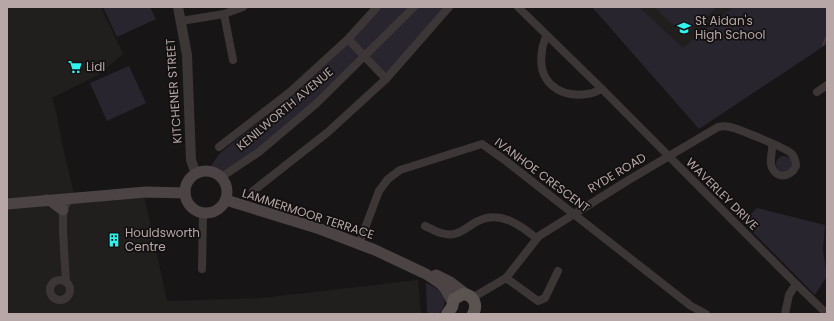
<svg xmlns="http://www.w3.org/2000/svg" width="834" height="321" font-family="Poppins,sans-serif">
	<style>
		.built { fill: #211f1e }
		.green { fill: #29252f }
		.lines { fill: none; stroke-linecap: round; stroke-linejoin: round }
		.stream { stroke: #453236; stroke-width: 2 }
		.minor { stroke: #3c3736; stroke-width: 8 }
		.tertiary { stroke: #3c3736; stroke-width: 10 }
		.secondary { stroke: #4c4444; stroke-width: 11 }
		.primary { stroke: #5b5352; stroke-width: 12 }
		.labels { text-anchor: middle; stroke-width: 3.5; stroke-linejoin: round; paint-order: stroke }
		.poi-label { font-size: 12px; fill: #b7a7a6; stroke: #121010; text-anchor: start }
		.street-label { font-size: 12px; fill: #b7a7a6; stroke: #121010 }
	</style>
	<rect width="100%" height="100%" fill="#171515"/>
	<g class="built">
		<path d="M7 7H101L123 54 98 75 52 98 56 112 63 148 75 198 143 190 167 301 262 298 418 280 421 314H7Z"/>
		<path d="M639 7H733L683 49Z"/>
	</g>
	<g class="green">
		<path d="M103 7H150L156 19 117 37Z"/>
		<path d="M381 7H411L366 53 352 39Z"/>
		<path d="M417 7H445L386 75 368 56Z"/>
		<path d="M592 7H639L683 48 733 7H827V44L699 129Z"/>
		<path d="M654 7H717L684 35Z"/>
		<path d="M349 43 361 56 315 102 258 150 219 176 211 166 219 154 293 95Z"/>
		<path d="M129 66 146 103 107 121 90 83Z"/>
		<circle cx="784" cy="164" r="8"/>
		<path d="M757 208 825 225 823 250 827 276 815 295 743 222Z"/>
		<path d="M426 283C441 289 453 300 438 314H427Z"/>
	</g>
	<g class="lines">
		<path class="stream" d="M823 45 827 36"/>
		<g class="minor">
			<path d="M518 7 602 89 796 284 827 314"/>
			<path d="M224 14 233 60"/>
			<path d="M181 21 224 14 243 7"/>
			<path d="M546 36C545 41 542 46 542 51 537 81 558 98 587 94 592 94 597 91 602 89"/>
			<path d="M348 39 386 79"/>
			<path d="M817 92 827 85"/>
			<path d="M219 147 290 92 348 39 377 7"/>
			<path d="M218 175 223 176 259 152 317 103 414 7"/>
			<path d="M253 191 328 132 386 79 449 7"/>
			<path d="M425 226C434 230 443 236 454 234 462 233 471 224 478 221 500 210 520 225 536 238"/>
			<path d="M359 244 379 191 388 179 400 170 482 144 506 161 691 306 706 314"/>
			<path d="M202 269 203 213"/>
			<path d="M506 278 538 301 545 298 558 271"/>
			<circle cx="60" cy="290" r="10"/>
			<path d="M66 282 63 232V210L68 201 73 199"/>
			<path d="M472 298 506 278 539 236 627 181 718 127C722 126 726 126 730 127 739 129 788 149 792 154 795 158 796 162 796 166 790 179 774 179 771 164 770 157 773 150 772 144"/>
			<path d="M785 314 789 295 796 284"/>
		</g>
		<path class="tertiary" d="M178 7 187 55 191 160 196 174"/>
		<g class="secondary">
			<circle cx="206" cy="192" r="21"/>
			<path d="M46 200 51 201 63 210"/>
			<path d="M226 200 320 229 375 250 426 274 441 284 446 290 452 301"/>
			<path d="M7 204 146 192 185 193"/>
			<path d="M436 275 450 282 466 294"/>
		</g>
		<path class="primary" d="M447 314 452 307 454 299 463 294C474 295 478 305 473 314"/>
	</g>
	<defs>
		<g id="school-bare" transform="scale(1.08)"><path d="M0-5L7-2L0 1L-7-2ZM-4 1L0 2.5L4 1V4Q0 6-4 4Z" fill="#30f3ef" stroke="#121010" stroke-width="2.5" paint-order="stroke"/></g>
		<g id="supermarket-bare" transform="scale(1.08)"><path d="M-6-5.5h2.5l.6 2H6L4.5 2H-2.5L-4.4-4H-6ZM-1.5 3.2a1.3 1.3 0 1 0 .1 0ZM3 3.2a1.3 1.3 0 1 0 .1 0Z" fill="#30f3ef" stroke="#121010" stroke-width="2.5" paint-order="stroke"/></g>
		<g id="building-bare" transform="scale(1.08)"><path d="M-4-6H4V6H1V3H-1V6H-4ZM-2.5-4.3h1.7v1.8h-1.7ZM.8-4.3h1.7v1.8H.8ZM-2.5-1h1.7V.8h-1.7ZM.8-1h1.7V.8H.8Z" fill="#30f3ef" stroke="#121010" stroke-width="2.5" paint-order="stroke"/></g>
	</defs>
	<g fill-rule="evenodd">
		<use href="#school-bare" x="684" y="28"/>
		<use href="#supermarket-bare" x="75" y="67"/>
		<use href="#building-bare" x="114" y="240"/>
	</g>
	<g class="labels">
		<g class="poi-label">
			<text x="695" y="25">St Aidan's<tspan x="695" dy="14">High School</tspan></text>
			<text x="86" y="71">Lidl</text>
			<text x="125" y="237">Houldsworth<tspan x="125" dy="14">Centre</tspan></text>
		</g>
		<g class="street-label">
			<text transform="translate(174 91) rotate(-94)" y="4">KITCHENER STREET</text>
			<text transform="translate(285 109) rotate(-40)" y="4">KENILWORTH AVENUE</text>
			<text transform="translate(617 173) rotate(-31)" y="4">RYDE ROAD</text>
			<text transform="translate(542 175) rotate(37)" y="4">IVANHOE CRESCENT</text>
			<text transform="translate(722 194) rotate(45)" y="4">WAVERLEY DRIVE</text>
			<text transform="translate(308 214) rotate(18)" y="4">LAMMERMOOR TERRACE</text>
		</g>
	</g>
	<rect width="834" height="321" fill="none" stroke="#b7a7a6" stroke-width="16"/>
</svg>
